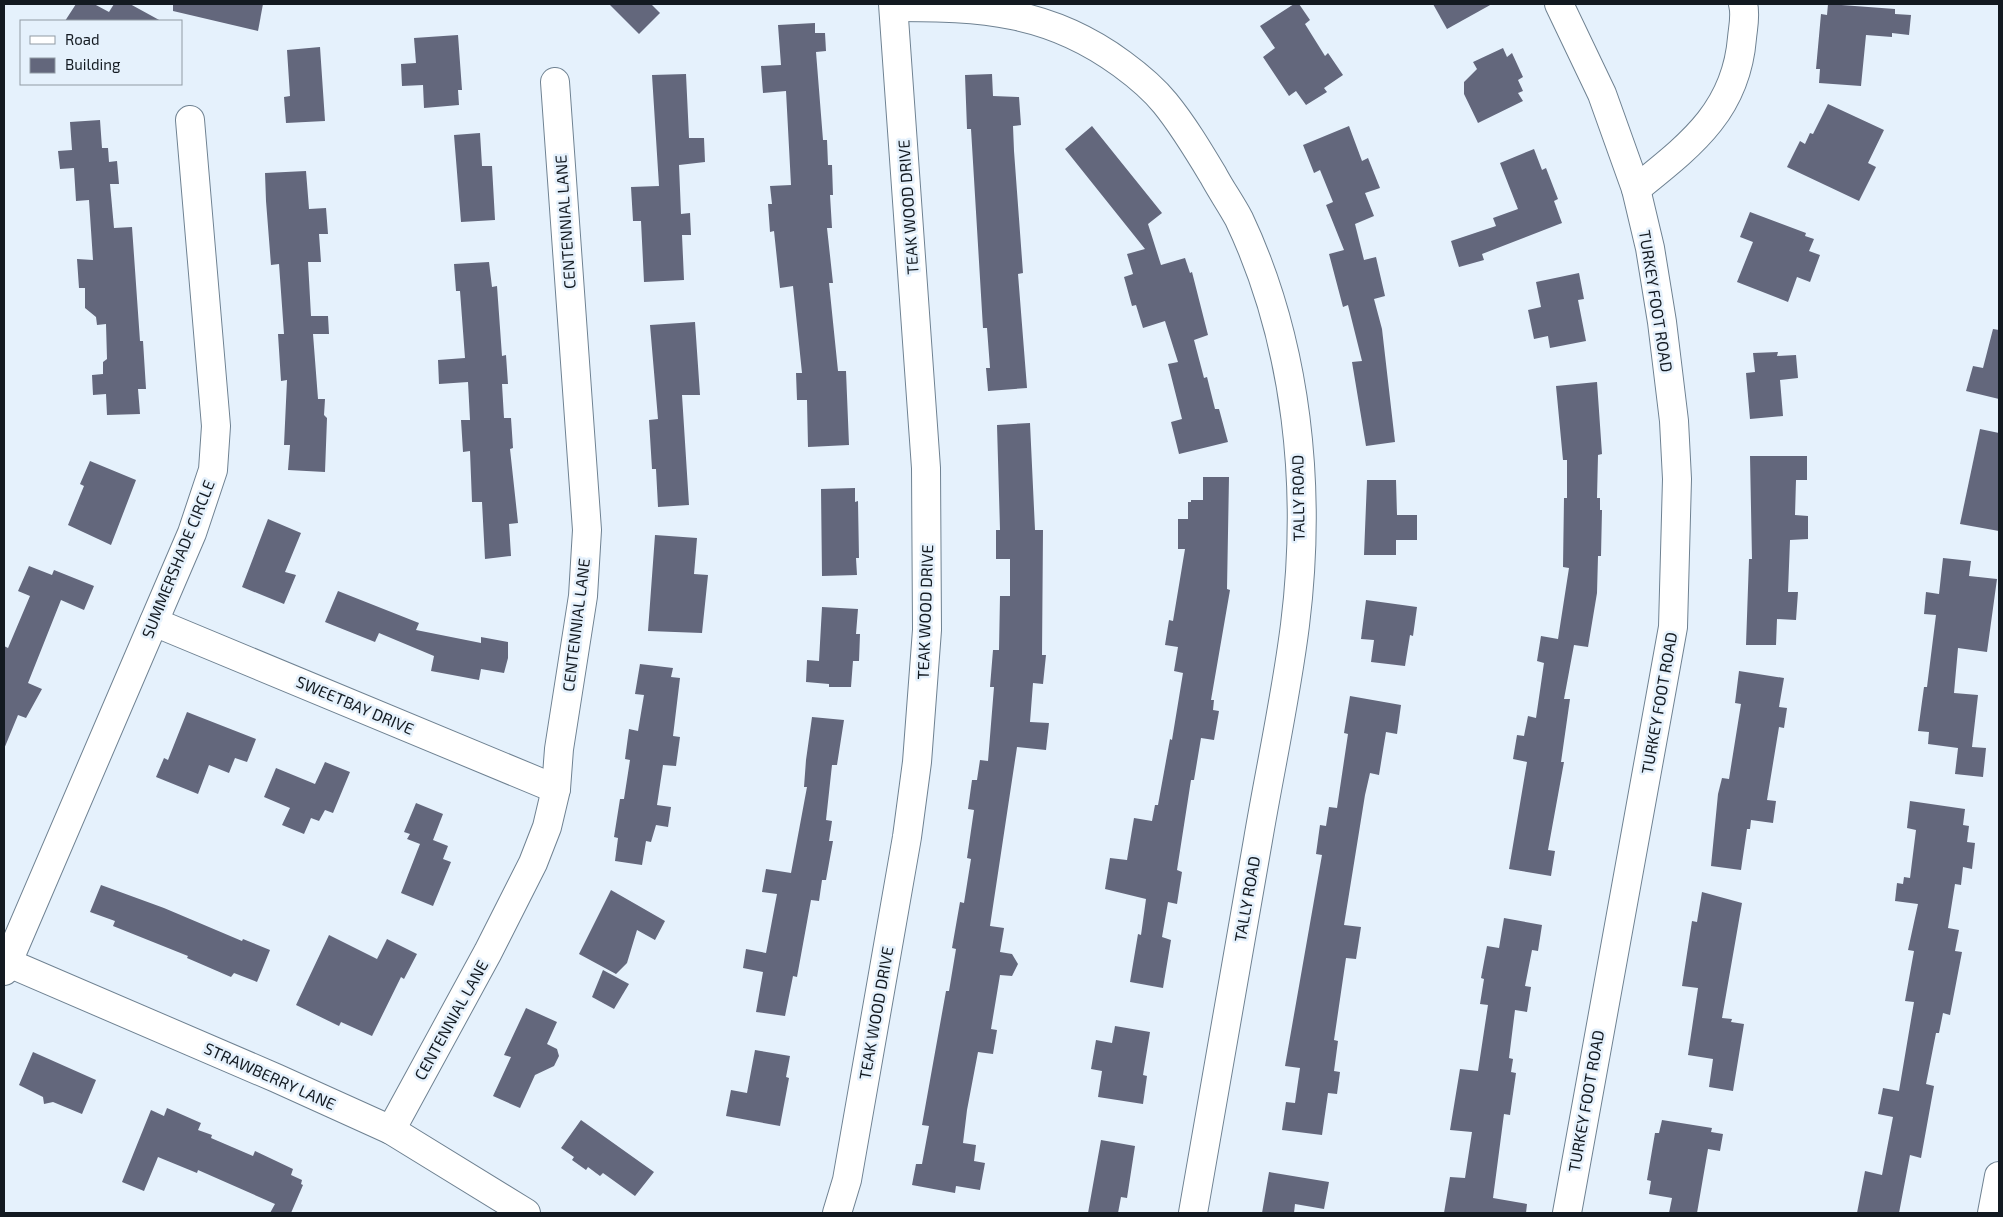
<svg xmlns="http://www.w3.org/2000/svg" width="2003" height="1217" font-family="'Exo 2',sans-serif">
	<style>
		.building { fill: #63677c }
		.lines { fill: none; stroke-linecap: round; stroke-linejoin: round }
		.minor-casing { stroke: #6f8292; stroke-width: 30 }
		.minor { stroke: #fff; stroke-width: 28 }
		.labels { text-anchor: middle; stroke-width: 5; stroke-linejoin: round; paint-order: stroke }
		.street-label { font-size: 16px; fill: #131a21; stroke: #e5f1fc }
	</style>
	<rect width="100%" height="100%" fill="#e5f1fc"/>
	<g class="building">
		<path d="M76 4H94L109 12 114 4H130L161 21H65Z"/>
		<path d="M173 4H263L258 31 173 11Z"/>
		<path d="M609 4H651L660 13 639 34Z"/>
		<path d="M1294 4H1299L1310 20 1305 24 1325 56 1328 53 1343 75 1324 88 1327 92 1306 105 1296 91 1289 96 1263 57 1275 48 1260 26Z"/>
		<path d="M1433 4H1492L1447 29Z"/>
		<path d="M1828 4 1895 9V14L1911 15 1909 35 1892 33V37L1866 35 1861 86 1819 83 1820 69H1816L1821 14 1827 15Z"/>
		<path d="M815 23V33H825L826 51 816 52 823 140H827L828 165H832L833 195H830L832 228H827L833 283H829L838 371H846L849 445 808 447 807 400H797L796 373H802L793 286 780 288 774 231 770 232 768 204H772L770 186 791 185 786 91 763 93 761 66 781 65 778 25Z"/>
		<path d="M458 35 462 90H458L459 105 424 108 423 85 402 86 401 64 416 63 414 38Z"/>
		<path d="M320 47 325 121 286 123 284 97 290 96 287 50Z"/>
		<path d="M1503 48 1507 57 1512 53 1523 77 1518 80 1523 91 1518 93 1523 101 1478 123 1464 94V82L1477 69 1473 62Z"/>
		<path d="M686 74 689 138H704L705 162 679 165 681 214 690 213 691 235H682L684 280 644 282 641 221H633L631 187 659 186 652 75Z"/>
		<path d="M992 74 993 96 1019 97 1021 125 1013 126 1014 151 1023 273 1018 274 1027 388 988 391 986 368H990L987 328H983L971 129H967L965 75Z"/>
		<path d="M1828 104 1884 130 1868 163 1876 167 1859 201 1787 167 1800 141 1805 144 1810 133 1813 134Z"/>
		<path d="M100 120 102 148H108L109 162 117 161 119 184H110L114 228 132 227 140 341H143L146 389H138L140 414 107 415 106 394 93 395 92 375 103 374V362L107 359 106 324 97 325 96 317 85 308V288H79L77 259 93 260 89 200 76 201 74 168 60 169 58 151 72 150 70 122Z"/>
		<path d="M1092 126 1162 213 1148 224 1161 265 1185 258 1190 273 1192 272 1208 335 1194 340 1204 378 1207 377 1215 409H1219L1228 442 1179 454 1171 422 1182 419 1168 364 1178 362 1165 321 1143 328 1136 305 1132 306 1124 277 1133 274 1127 254 1145 249 1065 149Z"/>
		<path d="M1349 126 1362 161 1368 158 1380 188 1365 193 1374 216 1355 224 1364 260 1376 257 1385 296 1374 299 1382 329 1395 442 1366 446 1352 362 1362 361 1348 305 1343 307 1329 254 1344 250 1326 205 1333 202 1320 170 1314 173 1303 145Z"/>
		<path d="M480 133 482 166H492L495 220 461 222 454 135Z"/>
		<path d="M1534 149 1542 170 1546 168 1558 199 1554 201 1562 223 1482 254 1484 260 1459 267 1451 241 1496 226 1493 218 1518 209 1500 163Z"/>
		<path d="M306 171 309 209 326 208 328 234H319L321 262H308L311 316H328L329 334H313L318 399H325L324 415 327 418 325 472 288 470 290 445H284L287 380 281 381 278 334H284L279 264 271 265 266 201 265 173Z"/>
		<path d="M1750 212 1806 233 1805 236 1814 239 1809 251 1820 255 1810 282 1797 277 1788 302 1737 282 1753 242 1740 237Z"/>
		<path d="M489 262 492 287 497 286 502 356 506 355 508 384H502L504 418H511L513 448 510 449 518 523 509 524 511 556 485 559 482 502H472L470 451 463 452 461 420H470L468 382 439 384 438 360 465 358 460 291H456L454 264Z"/>
		<path d="M1579 273 1584 299 1578 300 1586 341 1550 348 1548 336 1534 339 1528 310 1541 307 1536 282Z"/>
		<path d="M695 322 700 395H682L689 505 658 507 656 469H652L649 420 658 419 650 325Z"/>
		<path d="M1993 329 1999 330V399L1966 391 1973 366 1983 368Z"/>
		<path d="M1778 352 1777 356 1796 355 1798 378 1780 380 1783 416 1750 419 1746 373 1755 372 1753 353Z"/>
		<path d="M1597 382 1602 454 1598 455 1597 498H1600V510H1602L1601 556H1598L1597 593 1588 647 1574 645 1564 699H1570L1561 762H1564L1548 850 1555 851 1551 876 1509 869 1527 762 1513 759 1517 735 1524 736 1528 716 1536 718 1544 663 1537 661 1541 636 1558 639 1569 568 1563 567 1564 498H1567V460H1563L1556 386Z"/>
		<path d="M1030 423 1035 530H1043L1042 655H1046L1043 684 1033 683 1030 722 1049 723 1046 750 1017 747 990 926 1004 928 1000 952 1012 954 1018 964 1012 976 1000 975 991 1029 997 1030 993 1054 978 1052 967 1110 963 1143 976 1145 974 1161 985 1163 980 1190 956 1186 955 1193 912 1185 916 1164H922L929 1126 922 1125 946 991H949L956 949 952 948 960 902 964 903 971 859 967 858 974 810 968 809 972 780H977L980 760 988 761 994 687H990L993 650H999L1000 596H1010V559H996V530H1000L997 425Z"/>
		<path d="M1980 429 1999 433V531L1960 524Z"/>
		<path d="M1750 456H1807V480H1796L1795 515 1808 516V539L1790 540 1788 592H1798L1796 620 1777 619 1776 645H1746L1749 559H1752Z"/>
		<path d="M90 461 136 480 111 545 68 525 84 486 80 484Z"/>
		<path d="M1203 477H1229L1227 589 1230 590 1211 700H1214L1213 710 1219 711 1214 740 1201 738 1194 780H1191L1177 870 1182 872 1177 904 1168 902 1162 937 1171 940 1163 988 1130 982 1138 934 1141 935 1146 899 1105 889 1110 858 1127 860 1134 818 1152 821 1155 805H1158L1170 739 1172 740 1183 673 1174 671 1178 647 1165 645 1169 620 1173 621 1185 549H1178V519H1188V502H1191V500H1203Z"/>
		<path d="M1367 480H1396L1397 515H1417V540H1396V555H1364Z"/>
		<path d="M855 488V502L858 501 859 558H856L857 575 822 576 821 489Z"/>
		<path d="M268 519 301 533 285 572 296 575 284 604 242 587Z"/>
		<path d="M655 535 697 538 694 574 708 575 702 633 648 631Z"/>
		<path d="M1943 558 1971 561 1969 576 1997 579 1987 652 1958 648 1954 693 1978 695 1972 747 1986 748 1983 777 1955 774 1958 748 1928 744 1929 732 1918 731 1924 687H1927L1936 615 1924 614 1926 592 1939 594Z"/>
		<path d="M29 566 52 575 54 570 94 586 84 610 61 600 28 683 42 689 26 718 18 715 4 749V646L8 648 30 596 18 591Z"/>
		<path d="M338 591 419 623 416 630 481 643V637L508 642V658L504 673 481 669 479 680 431 671 434 656 379 633 375 642 325 622Z"/>
		<path d="M1366 600 1417 607 1413 636 1410 635 1405 666 1371 662 1374 640 1361 639Z"/>
		<path d="M822 607 858 609 856 634H860L859 661H853L851 687H829V684L806 682 807 660 819 661Z"/>
		<path d="M640 664 673 668 671 677 680 678 673 736 680 737 676 766 663 765 657 805 671 807 668 827 656 825 651 842 646 841 642 865 615 861 618 838 614 837 620 799H624L630 760 625 759 629 729 638 731 644 695 635 694Z"/>
		<path d="M1739 671 1784 678 1779 707 1787 708 1784 728 1779 727 1767 800 1776 801 1773 823 1751 820 1750 829H1747L1741 870 1711 866 1718 794 1722 778 1729 779 1741 704 1735 703Z"/>
		<path d="M1350 696 1401 705 1397 734 1386 732 1379 775 1370 773 1365 795 1344 925 1361 927 1356 959 1346 958 1334 1040 1338 1041 1334 1071 1340 1072 1337 1094 1328 1093 1322 1135 1282 1130 1286 1102 1295 1103 1300 1068 1285 1066 1322 855 1316 854 1320 825 1326 826 1329 807 1337 808 1348 734 1344 733Z"/>
		<path d="M187 712 256 739 247 762 235 758 229 773 209 765 198 794 156 777 164 758 168 760Z"/>
		<path d="M812 717 844 720 837 765H832L826 820 832 821 829 841H833L826 880H822L819 901 811 900 797 977 793 976 785 1016 756 1012 763 972 743 968 746 949 766 953 777 894 762 892 766 869 791 873 807 787H804L806 760Z"/>
		<path d="M325 762 350 772 333 813 325 810 319 821 311 818 304 834 282 825 290 808 264 797 276 768 315 784Z"/>
		<path d="M1910 801 1965 809 1963 825 1969 826 1967 842 1975 843 1972 869 1963 867 1961 885 1955 884 1948 928 1959 930 1955 951 1962 952 1950 1015 1943 1013 1939 1033H1936L1926 1084 1934 1086 1921 1158 1910 1155 1899 1213H1857L1865 1171 1882 1175 1893 1117 1878 1114 1883 1088 1899 1091 1914 1002 1905 1001 1914 951 1908 950 1918 904 1895 901 1897 883 1903 884 1904 877 1910 878 1916 830 1907 828Z"/>
		<path d="M416 803 443 814 433 840 448 846 443 859 451 862 433 906 401 893 420 844 407 839 410 834 404 832Z"/>
		<path d="M101 885 164 908 242 941 243 939 270 950 257 982 234 973 231 977 187 958 188 956 113 926 115 921 90 912Z"/>
		<path d="M611 890 665 921 655 940 637 930 627 963 616 974 579 954Z"/>
		<path d="M1702 892 1742 903 1722 1018 1732 1019 1731 1022 1744 1024 1733 1091 1709 1087 1713 1059 1688 1055 1698 988 1682 986 1692 921 1697 922Z"/>
		<path d="M1504 918 1542 925 1538 951 1532 950 1525 986 1531 987 1527 1012 1515 1010 1509 1058 1513 1059 1511 1072 1516 1073 1510 1115 1504 1114 1493 1198 1527 1204 1526 1213H1444L1450 1177 1465 1178 1472 1132 1450 1130 1460 1069 1478 1071 1488 1005 1480 1004 1484 979 1481 978 1487 946 1499 948Z"/>
		<path d="M329 935 377 959 387 939 417 954 404 979 401 977 372 1036 341 1022 339 1026 296 1005Z"/>
		<path d="M603 970 629 984 614 1009 592 997Z"/>
		<path d="M526 1008 557 1022 547 1044 557 1049 559 1056 554 1066 535 1075 520 1108 493 1096 511 1057 504 1055Z"/>
		<path d="M1115 1026 1150 1032 1143 1075 1147 1076 1143 1104 1098 1097 1102 1071 1091 1069 1096 1040 1112 1043Z"/>
		<path d="M755 1050 790 1056 786 1077 789 1078 780 1126 726 1116 731 1090 747 1093Z"/>
		<path d="M33 1052 96 1080 82 1114 53 1102 44 1104 43 1097 19 1085Z"/>
		<path d="M167 1108 201 1123 198 1130 212 1135 211 1138 253 1156 255 1151 293 1169 291 1175 302 1180 301 1184 303 1185 291 1213H270L275 1204 198 1170 197 1173 158 1157 144 1191 122 1182 151 1110 164 1116Z"/>
		<path d="M581 1120 654 1172 635 1196 603 1173 600 1176 588 1167 586 1170 572 1160 574 1157 561 1148Z"/>
		<path d="M1662 1120 1712 1128 1711 1132 1723 1134 1720 1151 1708 1149 1697 1213H1669L1672 1198 1649 1194 1651 1181 1647 1180 1655 1133H1659Z"/>
		<path d="M1101 1140 1135 1146 1127 1198 1121 1197 1118 1213H1088Z"/>
		<path d="M1269 1172 1329 1182 1324 1209 1295 1204 1294 1213H1262Z"/>
	</g>
	<g class="lines">
		<g class="minor-casing">
			<g id="minor">
				<path d="M1559 4 1602 94 1636 189 1650 248 1662 322 1674 421 1677 479 1673 627 1567 1213"/>
				<path d="M894 7C981 7 1049 10 1122 64 1137 75 1152 87 1165 103 1183 125 1198 150 1213 175 1221 190 1231 204 1239 219 1298 344 1312 489 1295 625 1286 697 1270 769 1258 840 1236 965 1214 1089 1193 1213"/>
				<path d="M1636 189C1689 146 1736 112 1742 38 1743 27 1746 15 1743 4"/>
				<path d="M154 622 556 789"/>
				<path d="M4 961 276 1078 391 1130 526 1213"/>
				<path d="M4 971 192 533 213 470 216 426 190 120"/>
				<path d="M391 1130 488 952 533 863 547 827 556 789 559 749 583 596 587 530 555 82"/>
				<path d="M837 1213 847 1180 907 837 917 762 927 630 926 468 893 4"/>
				<path d="M1992 1213 1999 1176"/>
			</g>
		</g>
		<use href="#minor" class="minor"/>
	</g>
	<g class="labels">
		<g class="street-label">
			<text transform="translate(908 207) rotate(-94)" y="6">TEAK WOOD DRIVE</text>
			<text transform="translate(565 222) rotate(-94)" y="6">CENTENNIAL LANE</text>
			<text transform="translate(1656 301) rotate(81)" y="6">TURKEY FOOT ROAD</text>
			<text transform="translate(1298 498) rotate(-91)" y="6">TALLY ROAD</text>
			<text transform="translate(178 559) rotate(-68)" y="6">SUMMERSHADE CIRCLE</text>
			<text transform="translate(925 612) rotate(-88)" y="6">TEAK WOOD DRIVE</text>
			<text transform="translate(576 625) rotate(-83)" y="6">CENTENNIAL LANE</text>
			<text transform="translate(1659 703) rotate(-80)" y="6">TURKEY FOOT ROAD</text>
			<text transform="translate(355 705) rotate(23)" y="6">SWEETBAY DRIVE</text>
			<text transform="translate(1247 899) rotate(-80)" y="6">TALLY ROAD</text>
			<text transform="translate(876 1013) rotate(-80)" y="6">TEAK WOOD DRIVE</text>
			<text transform="translate(451 1020) rotate(-61)" y="6">CENTENNIAL LANE</text>
			<text transform="translate(270 1076) rotate(24)" y="6">STRAWBERRY LANE</text>
			<text transform="translate(1586 1101) rotate(-80)" y="6">TURKEY FOOT ROAD</text>
		</g>
	</g>
	<rect width="2003" height="1217" fill="none" stroke="#131a21" stroke-width="10"/>
	<rect x="20" y="20" width="162" height="65" fill="#e5f1fc" stroke="#919ba4"/>
	<rect x="30" y="36" width="25" height="8" fill="#ffffff" stroke="#919ba4"/>
	<text x="65" y="45" font-size="15" fill="#131a21">Road</text>
	<rect x="30" y="58" width="25" height="15" fill="#63677c" stroke="#919ba4"/>
	<text x="65" y="70" font-size="15" fill="#131a21">Building</text>
</svg>
